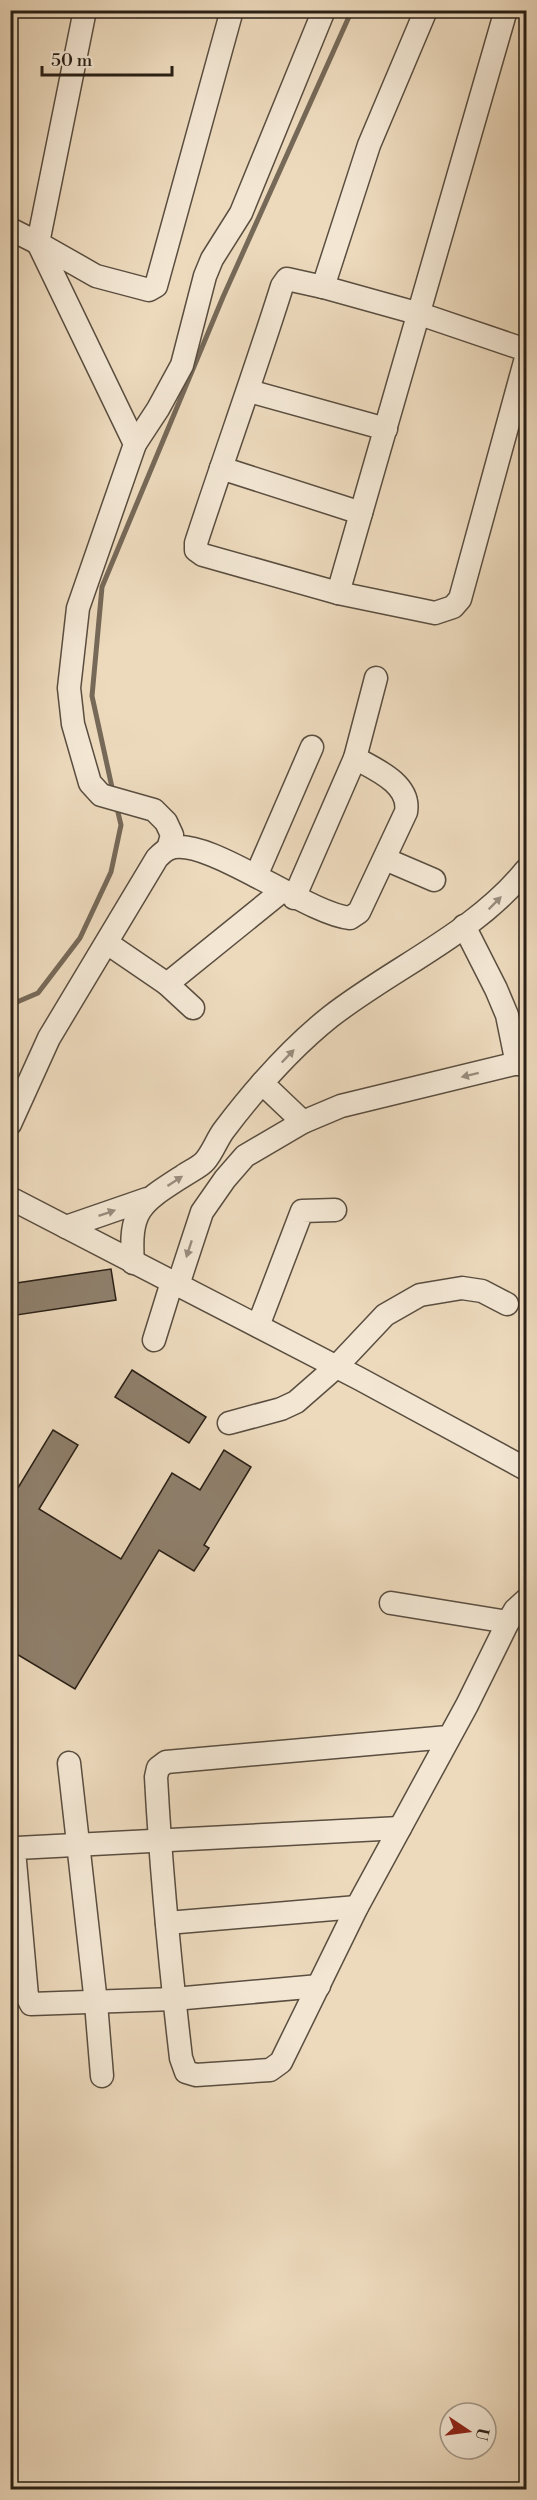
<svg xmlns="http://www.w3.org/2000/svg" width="537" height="2500" font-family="'Libre Bodoni',serif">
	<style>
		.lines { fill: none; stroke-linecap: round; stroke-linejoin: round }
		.stream { stroke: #766958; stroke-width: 5 }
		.building { fill: #8f806d; stroke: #291f16; stroke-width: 1.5 }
		.minor-casing { stroke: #5a4e40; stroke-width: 25 }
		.minor { stroke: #f3e7d4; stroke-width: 22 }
		.oneway { fill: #988d7e }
	</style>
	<rect width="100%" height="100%" fill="#eddabd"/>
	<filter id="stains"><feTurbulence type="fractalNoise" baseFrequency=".00333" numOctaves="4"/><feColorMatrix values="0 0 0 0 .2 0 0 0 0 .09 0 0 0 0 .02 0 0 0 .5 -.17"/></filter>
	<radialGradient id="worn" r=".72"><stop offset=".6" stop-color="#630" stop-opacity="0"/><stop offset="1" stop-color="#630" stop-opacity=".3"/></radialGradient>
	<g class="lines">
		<g class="stream">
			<path d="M113 792 92 696 102 587 223 297 352 10"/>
			<path d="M10 1005 38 993 80 938 111 872 121 825 116 804"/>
		</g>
	</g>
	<g class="building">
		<path d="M111 1269 116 1300 10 1316V1284Z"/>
		<path d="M132 1370 206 1417 189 1443 115 1397Z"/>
		<path d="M53 1430 78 1445 39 1509 121 1559 172 1473 200 1490 224 1450 251 1467 204 1545 209 1548 194 1571 159 1550 75 1689 10 1650V1501Z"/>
	</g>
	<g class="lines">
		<g class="minor-casing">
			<g id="minor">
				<path d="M10 229 38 243 85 10"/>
				<path d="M323 287 369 145 426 10"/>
				<path d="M526 350 420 314 323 287 287 279 282 286C255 372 224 457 196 543V550L203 555 338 593 435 613 453 607 460 599 526 358"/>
				<path d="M249 391 386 429"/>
				<path d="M135 444 158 409 182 365 205 276 212 259 241 213 324 10"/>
				<path d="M221 468 361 513"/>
				<path d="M338 593 506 10"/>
				<path d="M355 758 376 678"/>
				<path d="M168 849 172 835 166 822 154 810 101 795 90 783 73 724 69 688 78 608 135 444 38 243 96 276 149 290 156 286 232 10"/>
				<path d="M385 859 434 880"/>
				<path d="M256 876 312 747"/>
				<path d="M464 926 496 989 507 1015 517 1064"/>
				<path d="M107 943 167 984 282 891"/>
				<path d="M167 984 193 1008"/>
				<path d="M262 1083 303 1122"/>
				<path d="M10 1124 49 1038 157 858C160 855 164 851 168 849 204 833 306 914 350 918L359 912 406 812C411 784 375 769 355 758L294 898"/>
				<path d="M10 1198 360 1379 526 1469"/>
				<path d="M66 1227 147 1199"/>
				<path d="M133 1263C129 1209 141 1203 183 1176 190 1171 200 1167 205 1161 213 1152 217 1139 224 1130 255 1089 290 1049 330 1017 394 967 474 934 526 870"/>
				<path d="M178 1285 202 1212 225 1179 245 1156 303 1122 341 1106 526 1061"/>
				<path d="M258 1326 302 1211 335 1210"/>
				<path d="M154 1340 172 1282"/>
				<path d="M229 1423 281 1409 296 1402 336 1367 385 1315 420 1295 462 1288 482 1291 507 1304"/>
				<path d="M391 1603 508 1622"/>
				<path d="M448 1737 166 1762 158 1768 156 1777C161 1871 170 1964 181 2058L186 2072 196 2075 270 2070 281 2062 357 1907 467 1705 508 1622 515 1610 526 1600"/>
				<path d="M69 1763 96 2003 102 2076"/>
				<path d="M167 1923 357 1907"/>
				<path d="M319 1986 174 1999 31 2004 27 1996 14 1850 17 1848 400 1828"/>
			</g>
		</g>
		<use href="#minor" class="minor"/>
	</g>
	<defs><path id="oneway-solid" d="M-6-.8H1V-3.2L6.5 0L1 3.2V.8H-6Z" transform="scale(1.5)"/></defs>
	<g class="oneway">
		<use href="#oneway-solid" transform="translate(495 903) rotate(-45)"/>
		<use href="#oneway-solid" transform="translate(288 1056) rotate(-46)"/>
		<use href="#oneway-solid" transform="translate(470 1075) rotate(166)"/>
		<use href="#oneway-solid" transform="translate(175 1181) rotate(-33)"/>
		<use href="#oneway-solid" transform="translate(107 1213) rotate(-19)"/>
		<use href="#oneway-solid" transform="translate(189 1249) rotate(108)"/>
	</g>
	<rect width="537" height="2500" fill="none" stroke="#eddabd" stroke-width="36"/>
	<rect x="12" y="12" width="513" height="2476" fill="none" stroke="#291f16" stroke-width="3"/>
	<rect x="18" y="18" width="501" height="2464" fill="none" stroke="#291f16" stroke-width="1.5"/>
	<g transform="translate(468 2431) rotate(103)"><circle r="28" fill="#f3e7d4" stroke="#a29788" stroke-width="1.5"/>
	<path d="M0-4.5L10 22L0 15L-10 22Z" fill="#8f2418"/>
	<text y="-9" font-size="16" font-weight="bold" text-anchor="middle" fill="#291f16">U</text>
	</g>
	<path d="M42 66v9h130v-9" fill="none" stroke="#291f16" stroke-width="3"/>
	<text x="51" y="66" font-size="18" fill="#291f16" stroke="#f3e7d4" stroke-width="4.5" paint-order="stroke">50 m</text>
	<rect width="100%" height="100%" filter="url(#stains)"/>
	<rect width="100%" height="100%" fill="url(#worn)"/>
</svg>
